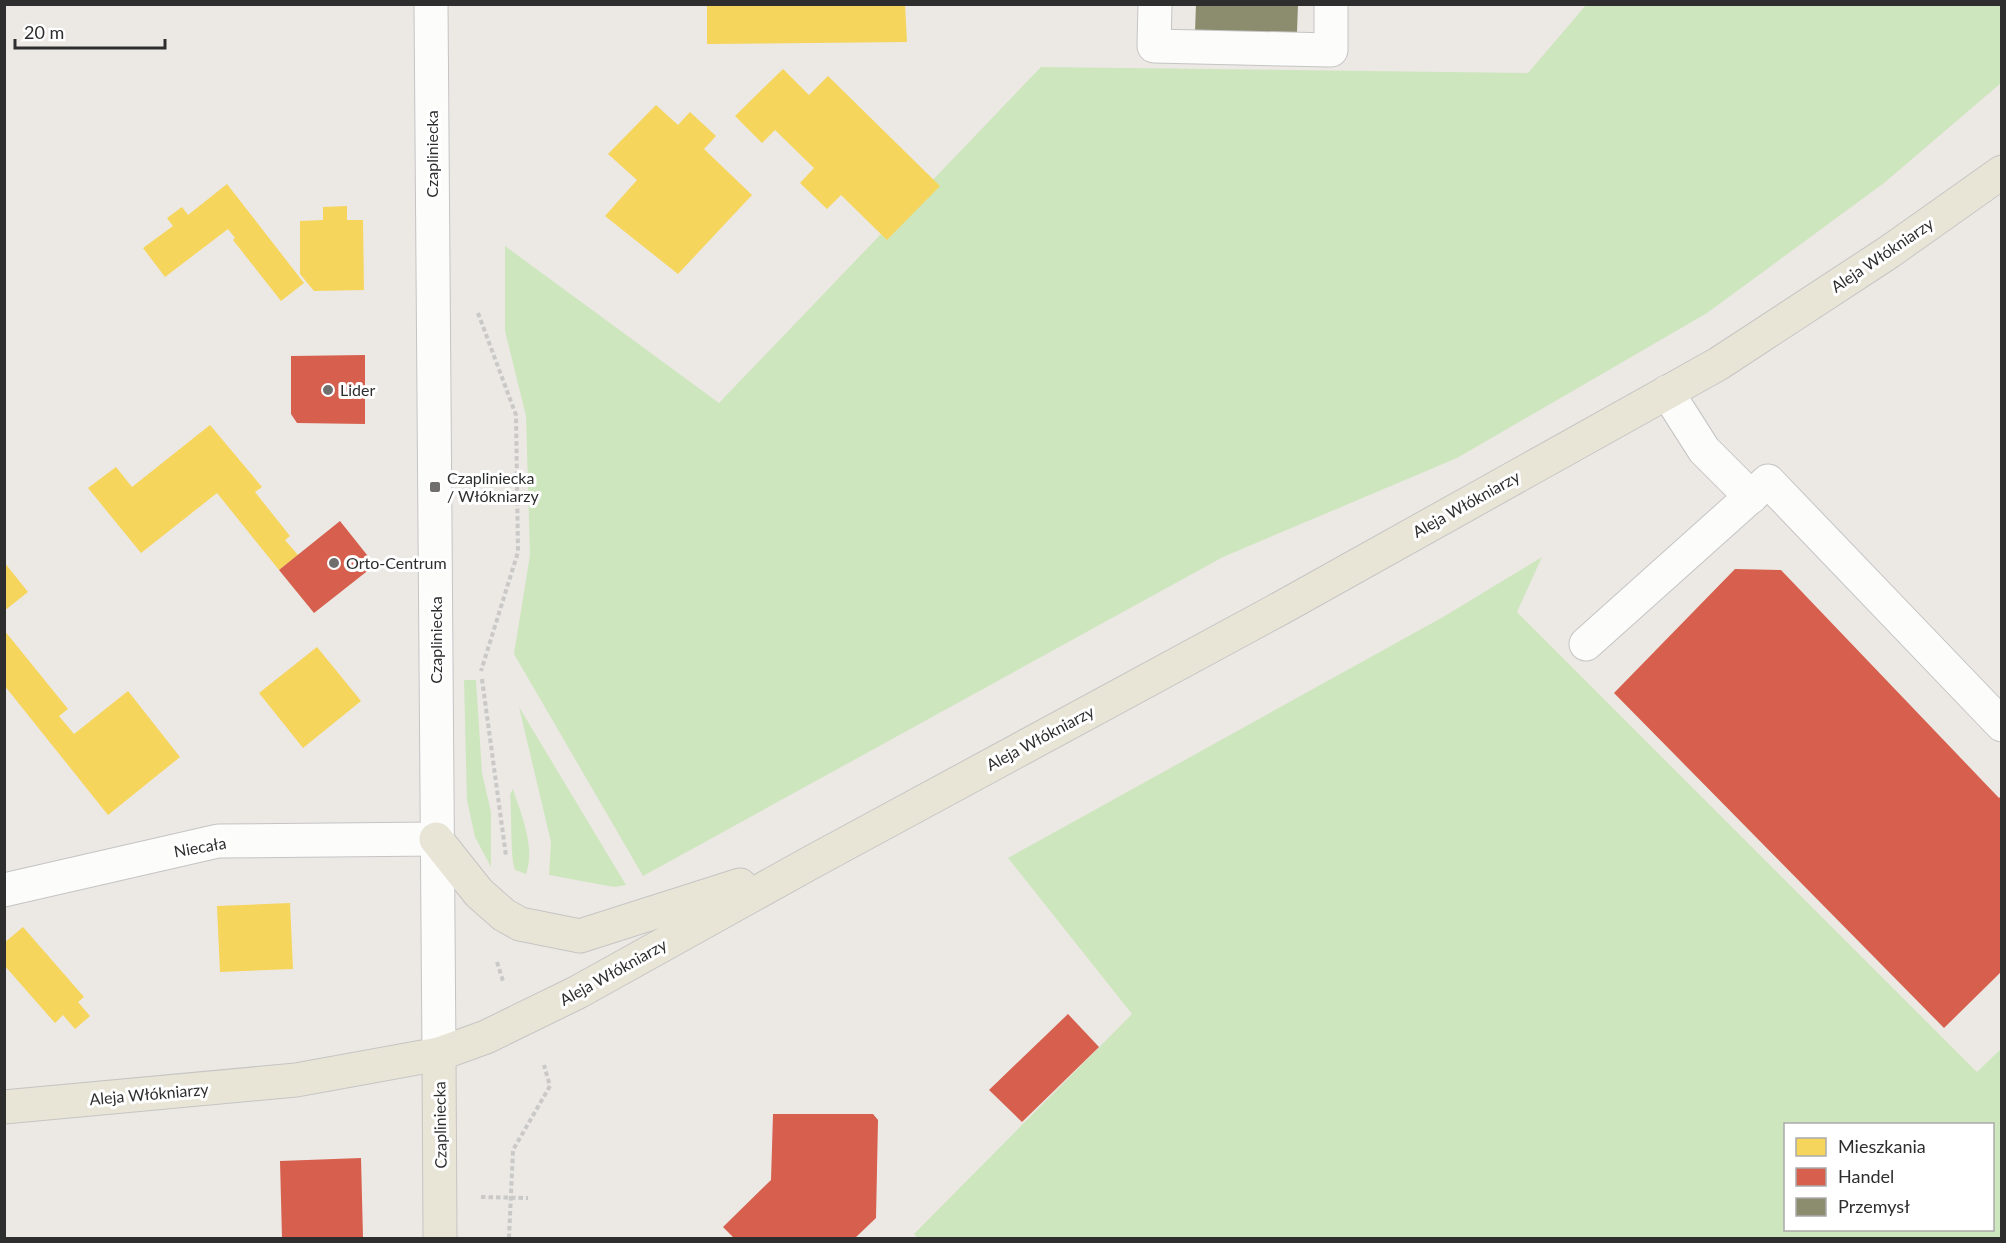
<svg xmlns="http://www.w3.org/2000/svg" width="2006" height="1243" font-family="Lato,sans-serif">
	<style>
		.green { fill: #cee6be; fill-rule: evenodd }
		.homes { fill: #f6d55c }
		.shops { fill: #d6604d }
		.industry { fill: #8c8c6e }
		.lines { fill: none; stroke-linecap: round; stroke-linejoin: round }
		.minor-casing { stroke: #c5c4c5; stroke-width: 35 }
		.major-casing { stroke: #c6c5c4; stroke-width: 35 }
		.path { stroke: #c9c9c8; stroke-width: 4; stroke-dasharray: 4.5 3; stroke-linecap: butt }
		.minor { stroke: #fcfcfb; stroke-width: 33 }
		.major { stroke: #e8e4d6; stroke-width: 33 }
		.poi-dot { fill: #706f6e; stroke: #fff; stroke-width: 2 }
		.labels { text-anchor: middle; stroke-width: 6; stroke-linejoin: round; paint-order: stroke }
		.street-label { font-size: 16px; fill: #2e2e2e; stroke: #fff }
		.poi-label { font-size: 16px; fill: #2e2e2e; stroke: #fff; text-anchor: start }
	</style>
	<rect width="100%" height="100%" fill="#ece8e4"/>
	<g class="green">
		<path d="M1586 5H2001V83L1884 183 1707 313 1457 458 1223 557 643 876 514 654 530 555 526 416 505 331V246L719 403 1041 67 1528 73Z"/>
		<path d="M1542 557 1517 612 1977 1072 2001 1049V1238H918L914 1234 1132 1014 1008 858 1443 617ZM1992 1124V1230H1786V1124Z"/>
		<path d="M464 680H476L482 773 491 812V867L475 837 467 800Z"/>
		<path d="M519 707 626 885 614 887 549 875 551 842Z"/>
		<path d="M513 789C521 814 536 848 526 874L515 870C510 858 512 811 510 795Z"/>
	</g>
	<g class="homes">
		<path d="M707 4H905L907 42 707 44Z"/>
		<path d="M783 69 809 95 828 76 940 186 887 240 841 195 827 209 800 183 814 168 775 130 762 143 735 116Z"/>
		<path d="M656 105 678 125 690 112 716 136 704 149 752 195 678 274 605 216 637 180 608 154Z"/>
		<path d="M227 184 304 283 281 301 233 240 235 238 228 229 165 277 143 248 173 226 167 218 182 207 188 215Z"/>
		<path d="M347 206V220H363L364 290 314 291 300 274V221L323 220V207Z"/>
		<path d="M210 425 262 487 255 492 290 536 285 540 298 555 279 570 217 493 141 553 88 488 116 467 132 487Z"/>
		<path d="M4 562 28 592 4 611Z"/>
		<path d="M4 630 68 709 59 716 74 734 128 691 180 757 108 815 4 685Z"/>
		<path d="M317 647 361 701 303 748 259 693Z"/>
		<path d="M290 903 293 969 220 972 217 906Z"/>
		<path d="M23 927 84 997 78 1002 90 1016 75 1029 63 1015 55 1023 4 965V943Z"/>
	</g>
	<g class="shops">
		<path d="M365 355V424L297 423 291 414V356Z"/>
		<path d="M340 521 375 565 314 613 279 570Z"/>
		<path d="M1735 569 1781 570 1999 798 2002 795V971L1944 1028 1614 693Z"/>
		<path d="M1068 1014 1099 1047 1022 1122 989 1090Z"/>
		<path d="M773 1114H873L878 1120 876 1218 855 1238H734L723 1227 771 1180Z"/>
		<path d="M361 1158 363 1238H282L280 1161Z"/>
	</g>
	<path class="industry" d="M1196 4H1298L1297 32H1195Z"/>
	<g class="lines">
		<g class="minor-casing">
			<g id="minor">
				<path d="M431 4 439 1054"/>
				<path d="M1155 4 1154 46 1331 50V4"/>
				<path d="M1667 392 1704 450 1751 497"/>
				<path d="M1586 644 1768 481 2002 725"/>
				<path d="M4 890 218 841 436 839"/>
			</g>
		</g>
		<g class="major-casing">
			<g id="major">
				<path d="M436 839 479 893 504 915 520 924 580 936 740 885"/>
				<path d="M439 1054 440 1238"/>
				<path d="M4 1107 296 1080 439 1054 486 1037 578 992 810 863 1281 608 1718 364 1889 252 2002 172"/>
			</g>
		</g>
		<g class="path">
			<path d="M478 313 516 415 518 552 481 671"/>
			<path d="M482 679 506 856"/>
			<path d="M497 962 503 981"/>
			<path d="M481 1197 528 1198"/>
			<path d="M509 1238 513 1150 550 1086 544 1065"/>
		</g>
		<use href="#minor" class="minor"/>
		<use href="#major" class="major"/>
	</g>
	<g class="poi-dot">
		<circle cx="328" cy="390" r="6"/>
		<rect x="429" y="481" width="12" height="12" rx="3"/>
		<circle cx="334" cy="563" r="6"/>
	</g>
	<g class="labels">
		<g class="street-label">
			<text transform="translate(432 154) rotate(-90)" y="6">Czapliniecka</text>
			<text transform="translate(1882 255) rotate(-34)" y="6">Aleja Włókniarzy</text>
			<text transform="translate(1466 504) rotate(-29)" y="6">Aleja Włókniarzy</text>
			<text transform="translate(436 640) rotate(-90)" y="6">Czapliniecka</text>
			<text transform="translate(1040 738) rotate(-28)" y="6">Aleja Włókniarzy</text>
			<text transform="translate(200 847) rotate(-10)" y="6">Niecała</text>
			<text transform="translate(613 972) rotate(-29)" y="6">Aleja Włókniarzy</text>
			<text transform="translate(149 1094) rotate(-5)" y="6">Aleja Włókniarzy</text>
			<text transform="translate(440 1125) rotate(-91)" y="6">Czapliniecka</text>
		</g>
		<g class="poi-label">
			<text x="340" y="396">Lider</text>
			<text x="447" y="484">Czapliniecka<tspan x="447" dy="18">/ Włókniarzy</tspan></text>
			<text x="346" y="569">Orto-Centrum</text>
		</g>
	</g>
	<rect width="2006" height="1243" fill="none" stroke="#2e2e2e" stroke-width="12"/>
	<rect x="1784" y="1123" width="210" height="108" fill="#ffffff" stroke="#ababab" stroke-width="1.5"/>
	<rect x="1796" y="1138" width="30" height="18" fill="#f6d55c" stroke="#ababab" stroke-width="1.5"/>
	<text x="1838" y="1153" font-size="18" fill="#2e2e2e">Mieszkania</text>
	<rect x="1796" y="1168" width="30" height="18" fill="#d6604d" stroke="#ababab" stroke-width="1.5"/>
	<text x="1838" y="1183" font-size="18" fill="#2e2e2e">Handel</text>
	<rect x="1796" y="1198" width="30" height="18" fill="#8c8c6e" stroke="#ababab" stroke-width="1.5"/>
	<text x="1838" y="1213" font-size="18" fill="#2e2e2e">Przemysł</text>
	<path d="M15 39v9h150v-9" fill="none" stroke="#2e2e2e" stroke-width="3"/>
	<text x="24" y="39" font-size="18" fill="#2e2e2e" stroke="#ffffff" stroke-width="4.5" paint-order="stroke">20 m</text>
</svg>
